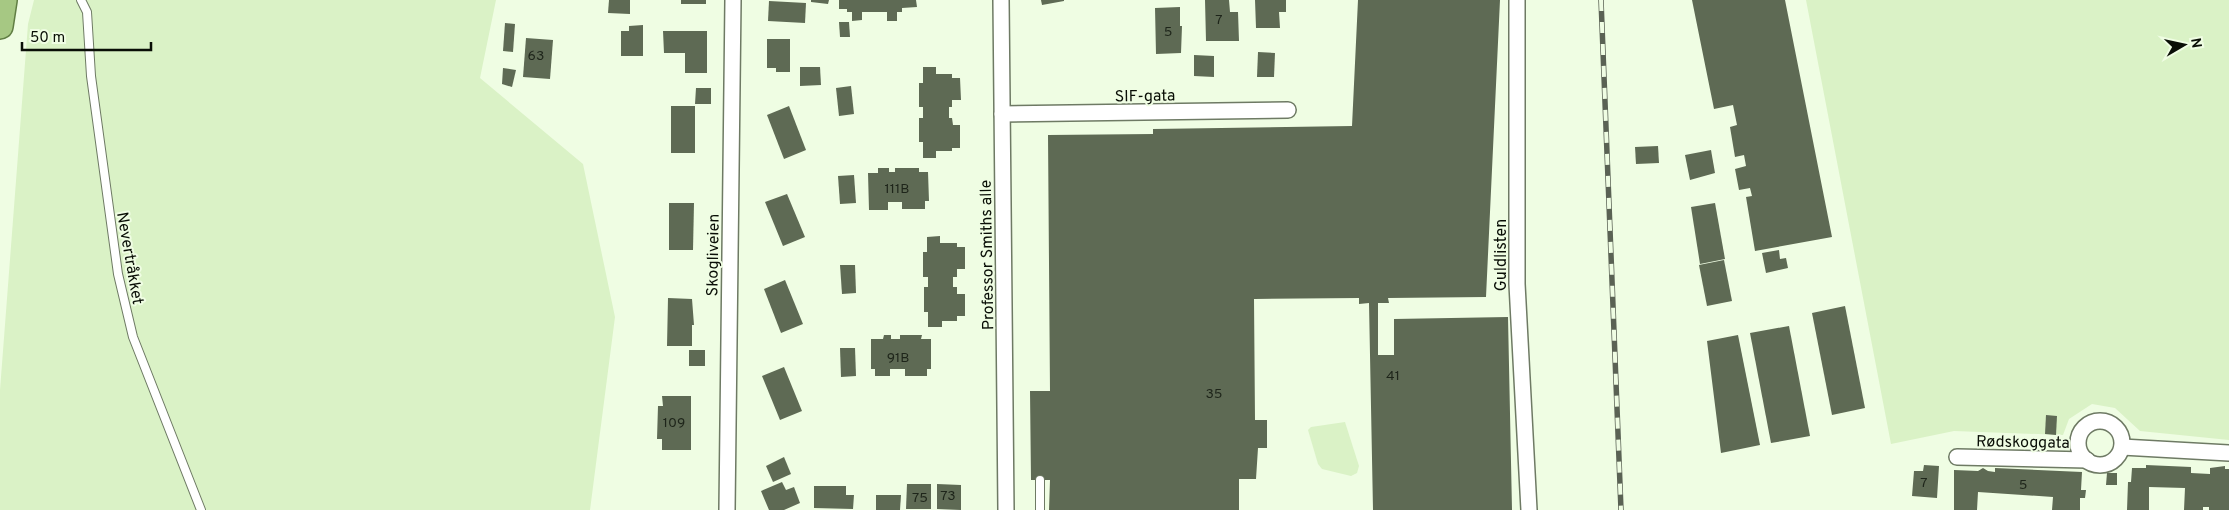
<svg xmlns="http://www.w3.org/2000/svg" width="2229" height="510" font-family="Overpass,sans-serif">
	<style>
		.green { fill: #daf2c6 }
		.building { fill: #5e6a54 }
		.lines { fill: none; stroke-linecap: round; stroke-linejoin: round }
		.service-casing { stroke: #6e7a64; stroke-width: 10 }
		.minor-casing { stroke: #6e7a64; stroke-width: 18 }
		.trunk-casing { stroke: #607e43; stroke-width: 28 }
		.service { stroke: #fff; stroke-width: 8 }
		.minor { stroke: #fff; stroke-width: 15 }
		.trunk { stroke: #a6c883; stroke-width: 25 }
		.rail-casing { stroke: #5a6254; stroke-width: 5.5 }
		.rail { stroke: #effde3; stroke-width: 4; stroke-dasharray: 11; stroke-linecap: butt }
		.labels { text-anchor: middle; stroke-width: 4; stroke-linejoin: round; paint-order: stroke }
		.number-label { font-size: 14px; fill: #1e251a }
		.street-label { font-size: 16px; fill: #090e06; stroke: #effde3 }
	</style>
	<rect width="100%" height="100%" fill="#effde3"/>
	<g class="green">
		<path d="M34 0H496L480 78 583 164 615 317 590 510H0V390L28 24Z"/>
		<path d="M1806 0H2229V440L2140 431 2115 408 2092 404 2069 419 2063 435 1954 431 1891 444Z"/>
		<path d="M1345 422 1359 466 1357 473 1351 476 1322 469 1318 464 1308 430 1311 427Z"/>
	</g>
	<g class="building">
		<path d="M609 0H630V14L608 13Z"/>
		<rect x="681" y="0" width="25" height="4"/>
		<path d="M811 0H829L828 4 811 2Z"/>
		<path d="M839 0H916L917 7 902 8V12H897V21H887V12H862V20L852 21V12H847V9H839Z"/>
		<path d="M1041 0H1064V1L1042 5Z"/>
		<path d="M1205 0H1229L1230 12H1238L1239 41H1206Z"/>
		<path d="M1255 0H1286V12H1279L1280 28H1256Z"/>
		<path d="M1358 0H1500L1486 297 1388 298 1389 303H1378V355H1394V319L1508 317 1512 510H1373L1369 303 1359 304V298L1254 299 1255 420H1267V448H1258L1256 479H1239V510H1049L1050 480H1031L1030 391H1050L1048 135 1153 134V129L1352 126Z"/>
		<path d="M1692 0H1785L1832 237 1755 251 1746 197 1752 196 1750 188 1739 190 1735 169 1746 166 1744 155 1735 157 1730 127 1737 125 1733 105 1714 109Z"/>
		<path d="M769 1 806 3 805 23 768 21Z"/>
		<path d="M1180 7V26H1182L1181 53 1156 54 1155 8Z"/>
		<path d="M839 22H849L850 37H840Z"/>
		<path d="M505 23 515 24 513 52 503 51Z"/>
		<path d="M643 25V56H621V31H629V26Z"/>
		<path d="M663 31H707V73H685V53H664Z"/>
		<path d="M526 38 553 40 550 79 523 77Z"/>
		<path d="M767 39H790V72H776V68H767Z"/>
		<path d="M1258 52 1275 53 1274 77H1257Z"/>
		<path d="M1194 55 1214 56V77L1194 76Z"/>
		<path d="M800 67H820L821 85 800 86Z"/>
		<path d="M923 67H936V74H952V78H960L961 100H952V107H949V118H952L953 125H960V148H952V151H936V158H923V142H919V118H923V107H919V83H923Z"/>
		<path d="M503 68 516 70 512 87 502 84Z"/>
		<path d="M851 86 854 114 839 116 836 88Z"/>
		<path d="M696 88H711V104H695Z"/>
		<rect x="671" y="106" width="24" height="47"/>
		<path d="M789 106 806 150 784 159 767 115Z"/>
		<path d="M1658 146 1659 163 1636 164 1635 147Z"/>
		<path d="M1711 150 1715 173 1690 180 1685 155Z"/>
		<path d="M878 168H889V172H895V168H919V172H928L929 201H925V209H902V202H888V210H869L868 173H878Z"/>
		<path d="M854 175 856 203 840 204 838 176Z"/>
		<path d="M787 194 805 237 783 246 765 202Z"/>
		<path d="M669 203H694L693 250H669Z"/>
		<path d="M1715 203 1725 259 1700 264 1691 207Z"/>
		<path d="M940 236V243H957V247H965V269H957V277H953V287H957V294H965V316H957V321H942V327H928V312H924V287H928V277H923V252H927V237Z"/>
		<path d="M1779 250 1780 259 1786 258 1788 268 1766 273 1762 253Z"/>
		<path d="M1724 260 1732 301 1707 306 1699 265Z"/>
		<path d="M840 265H855L856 293 842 294Z"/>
		<path d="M785 280 803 324 781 333 764 289Z"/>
		<path d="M668 298 692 299 694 325H692V346H667Z"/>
		<path d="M1845 306 1865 408 1832 415 1812 313Z"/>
		<path d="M1789 326 1810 436 1771 443 1750 333Z"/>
		<path d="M884 335H891V339H900V335H922L921 339H931V369H927V376H905V369H890V376H875V369H871V339H883Z"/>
		<path d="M1738 335 1760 445 1721 453 1707 341Z"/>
		<path d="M840 348H855L856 376 841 377Z"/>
		<rect x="689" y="350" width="16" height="16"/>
		<path d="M784 367 802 411 780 420 762 376Z"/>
		<path d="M662 396H691V450H662V439H657L658 406H663Z"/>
		<path d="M2046 415 2057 416 2056 435 2045 434Z"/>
		<path d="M784 457 791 474 773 482 766 466Z"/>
		<path d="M1924 465 1939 466 1937 498 1912 496 1914 471H1923Z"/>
		<path d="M2146 465 2191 467V473L2210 474V468L2225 466V469H2229V510H2209V507H2203V510H2184L2185 488 2149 487V510H2127L2128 482H2131L2132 468H2146Z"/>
		<path d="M1983 468 1988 471 1995 472V468L2082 472 2081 490H2086L2085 498H2080V510H2052L2053 497 1978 492 1977 510H1954V470L1978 471Z"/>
		<path d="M2107 473H2117V485H2106Z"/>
		<path d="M782 482 786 490 794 487 800 503 784 510H769L761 491Z"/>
		<path d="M907 484H931V509H906Z"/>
		<path d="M937 484 961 485V510L937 509Z"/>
		<path d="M814 486H846V495H854L853 509 814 508Z"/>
		<path d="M876 495H901L900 510H876Z"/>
	</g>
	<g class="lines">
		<g class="service-casing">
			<g id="service">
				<path d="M81 0 87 12 91 76 118 274 133 337 201 510"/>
				<path d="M1040 510V480"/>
			</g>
		</g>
		<g class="minor-casing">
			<g id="minor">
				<path d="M1001 0 1006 510"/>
				<path d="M1517 0V284L1529 510"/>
				<path d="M1002 114 1288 110"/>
				<circle cx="2100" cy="443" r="22"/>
				<path d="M2122 447 2229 453"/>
				<path d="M1957 457 2087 460"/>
				<path d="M727 510 733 0"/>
			</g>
		</g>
		<g class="trunk-casing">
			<path id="trunk" d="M0 26 4 0"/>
		</g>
		<use href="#service" class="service"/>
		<use href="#minor" class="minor"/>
		<use href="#trunk" class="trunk"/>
		<g class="rail-casing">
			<path id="rail" d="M1601 0 1621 510"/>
		</g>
		<use href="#rail" class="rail"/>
	</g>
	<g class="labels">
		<g class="number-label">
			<text x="1219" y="24">7</text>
			<text x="1168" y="36">5</text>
			<text x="536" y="60">63</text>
			<text x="897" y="193">111B</text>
			<text x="898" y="362">91B</text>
			<text x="1393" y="380">41</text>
			<text x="1214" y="398">35</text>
			<text x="674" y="427">109</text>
			<text x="1924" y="487">7</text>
			<text x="2023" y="489">5</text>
			<text x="948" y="500">73</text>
			<text x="920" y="502">75</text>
		</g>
		<g class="street-label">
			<text transform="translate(1145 95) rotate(-1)" y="6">SIF-gata</text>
			<text transform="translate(712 255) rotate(-89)" y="6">Skogliveien</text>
			<text transform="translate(986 255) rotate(-91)" y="6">Professor Smiths alle</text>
			<text transform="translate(1500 255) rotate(-90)" y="6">Guldlisten</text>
			<text transform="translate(131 258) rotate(80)" y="6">Nevertråkket</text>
			<text transform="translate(2023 441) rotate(1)" y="6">Rødskoggata</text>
		</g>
	</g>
	<g transform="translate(2184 45) rotate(81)" stroke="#effde3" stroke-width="4" paint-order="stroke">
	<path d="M0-4L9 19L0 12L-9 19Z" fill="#090e06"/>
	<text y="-8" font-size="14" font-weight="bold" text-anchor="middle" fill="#090e06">N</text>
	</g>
	<path d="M22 42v8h129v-8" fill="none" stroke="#090e06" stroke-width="2.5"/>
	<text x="30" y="42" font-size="15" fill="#090e06" stroke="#effde3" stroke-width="4" paint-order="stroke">50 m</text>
</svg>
